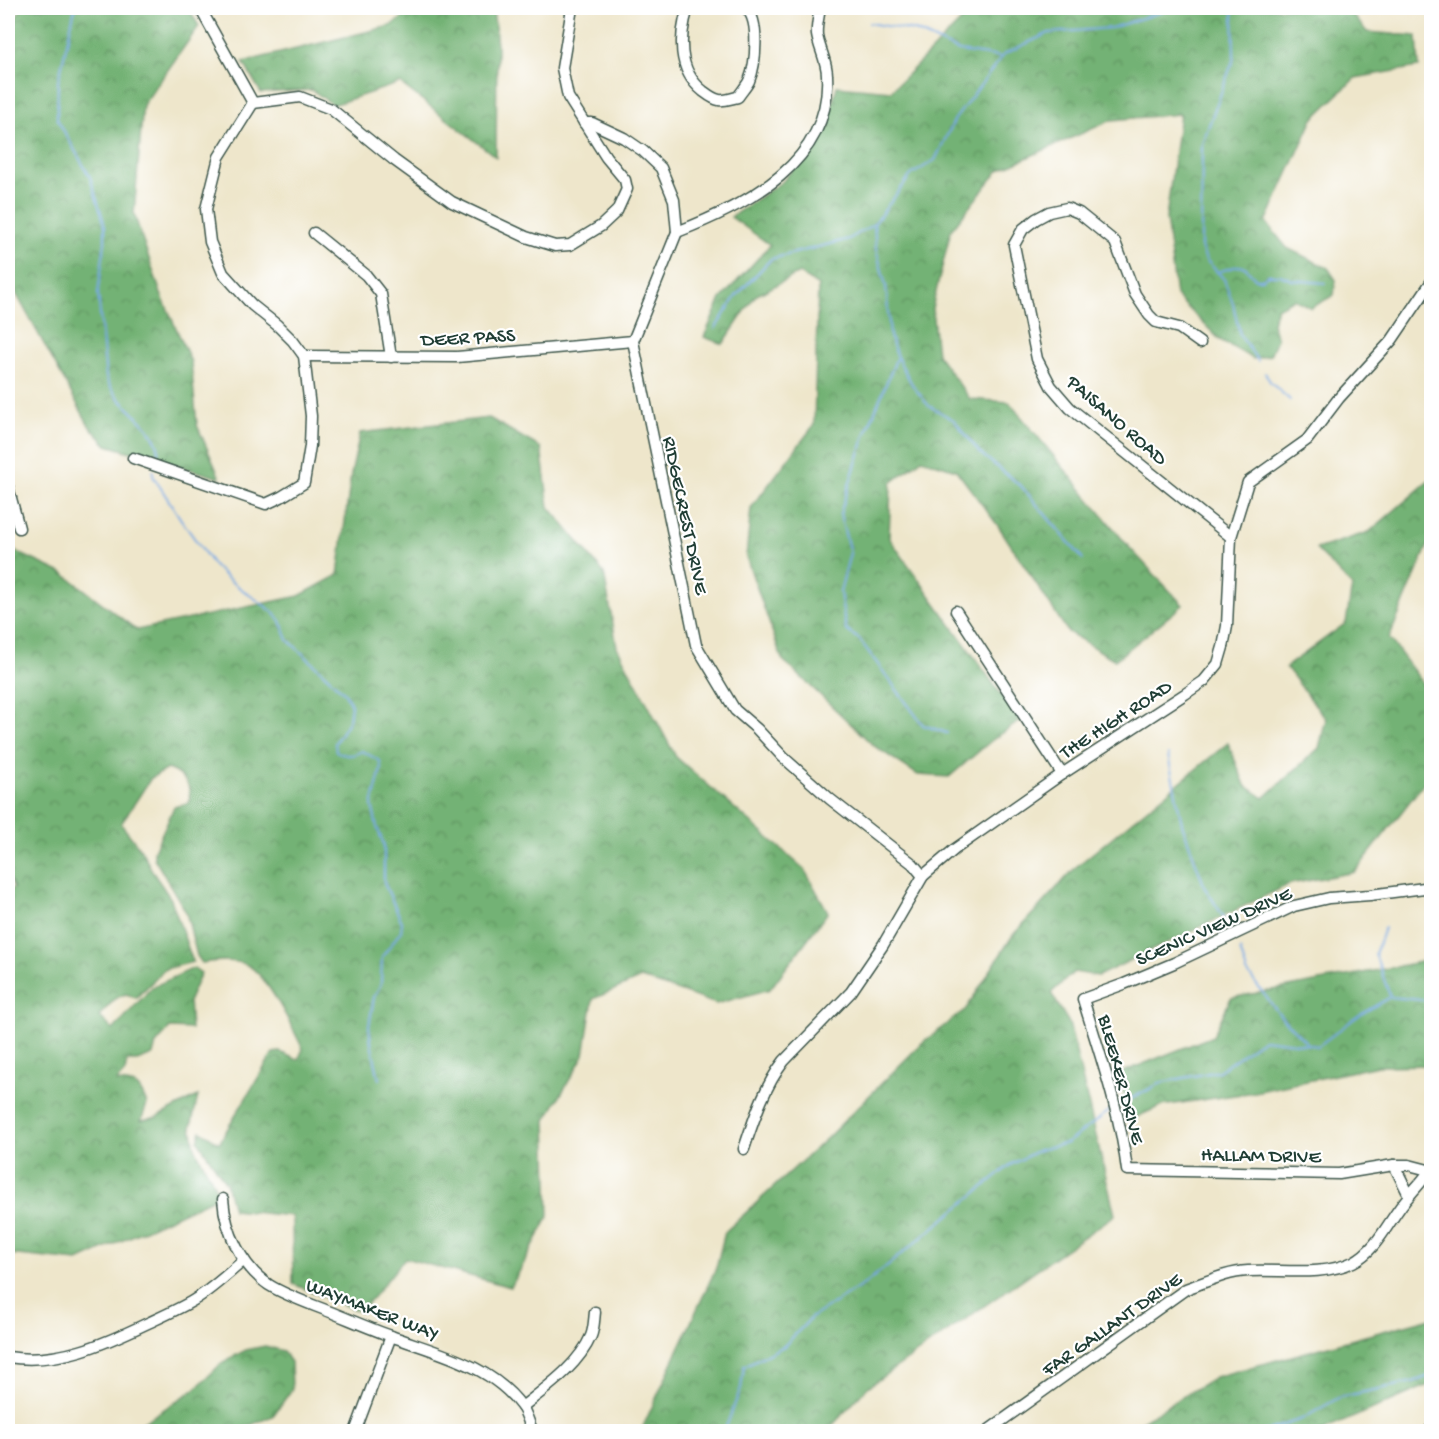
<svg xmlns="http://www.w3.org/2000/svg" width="1439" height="1439" font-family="'Gochi Hand',sans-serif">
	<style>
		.forest { fill: url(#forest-crowns); stroke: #497854; stroke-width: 1.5 }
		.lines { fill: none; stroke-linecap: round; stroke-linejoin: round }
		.stream { stroke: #78aae4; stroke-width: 2 }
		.minor-casing { stroke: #3e564b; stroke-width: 13 }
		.minor { stroke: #fff; stroke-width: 10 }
		.labels { text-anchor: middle; stroke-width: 4.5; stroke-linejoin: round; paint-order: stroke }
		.street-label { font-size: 20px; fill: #1f3d34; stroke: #fff }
	</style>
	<defs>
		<pattern id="forest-crowns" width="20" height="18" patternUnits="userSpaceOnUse" patternTransform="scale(1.5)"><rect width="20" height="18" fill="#73b274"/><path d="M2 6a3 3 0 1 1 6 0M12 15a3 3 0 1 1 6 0" fill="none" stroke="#5e9260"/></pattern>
	</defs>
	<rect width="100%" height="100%" fill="#fff"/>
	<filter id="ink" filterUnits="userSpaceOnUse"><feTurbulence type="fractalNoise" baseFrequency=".0167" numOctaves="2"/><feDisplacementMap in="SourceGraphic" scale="12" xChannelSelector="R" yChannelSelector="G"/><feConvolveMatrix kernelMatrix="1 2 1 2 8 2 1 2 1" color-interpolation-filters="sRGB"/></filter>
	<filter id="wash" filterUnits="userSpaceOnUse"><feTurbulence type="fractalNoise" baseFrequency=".008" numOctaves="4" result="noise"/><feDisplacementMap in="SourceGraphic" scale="24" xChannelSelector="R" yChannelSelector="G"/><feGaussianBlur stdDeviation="1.35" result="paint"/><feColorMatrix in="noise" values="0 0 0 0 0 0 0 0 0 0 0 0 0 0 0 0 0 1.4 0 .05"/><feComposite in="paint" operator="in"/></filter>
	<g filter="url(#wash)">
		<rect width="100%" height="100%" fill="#eee6cb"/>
		<g class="forest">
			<path d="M22 8H188L199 26 143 105 134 214 161 294 191 362 197 425 220 478 107 445 90 427 8 279V29Z"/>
			<path d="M417 8H493L497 46 496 157 400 83 333 105 312 90 261 93 243 62 390 26Z"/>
			<path d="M974 8H1347L1367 32 1417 36 1419 67 1355 78 1313 119 1266 222 1287 248 1328 268 1336 280 1334 295 1311 308 1294 299 1277 308 1272 323 1277 339 1270 355 1253 359 1220 340 1176 296 1166 218 1180 114 1112 120 999 170 951 230 932 308 937 354 970 399 1009 402 1128 546 1183 605 1115 660 1068 632 999 527 956 470 922 459 891 483 889 538 1020 721 991 741 949 777 918 775 874 746 782 659 746 557 751 508 814 425 818 286 799 273 755 296 723 344 704 337 721 299 770 245 731 217 783 181 825 130 837 86 891 91Z"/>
			<path d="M489 418 541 448 549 507 604 573 617 647 676 757 804 869 828 912 770 989 716 1004 641 978 593 999 584 1055 546 1120 549 1216 511 1287 405 1258 361 1312 293 1284 292 1216 233 1210 226 1183 198 1141 201 1131 219 1143 273 1053 280 1052 298 1060 303 1049C293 1029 268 977 249 966 236 959 217 961 202 963L197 956 186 912 154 858V851L174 807 189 803C192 784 184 775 167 769L151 778 121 824 141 850 154 874 171 899 193 962 165 969 136 998 126 994 116 998 99 1016 113 1030 152 987 194 968 201 973 189 1000 191 1029 170 1028 156 1044 153 1055 137 1061H127L125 1072 116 1082C137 1083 139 1084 147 1104L141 1121 157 1117 198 1096 191 1127 195 1148 217 1190 214 1198 78 1261 8 1254V890L14 888 8 875V548L64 574 137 630 299 596 338 575 351 475 360 433Z"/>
			<path d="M1431 479V538L1389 638 1422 682 1431 703V774L1355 872 1290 884 1098 976 1074 972 1051 993 1069 1023 1115 1215 868 1387 827 1431H641L716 1268 725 1232 827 1138 922 1043 966 1009 1013 935 1077 866 1228 743 1245 785 1264 798 1319 748 1326 719 1286 667 1346 623 1352 586 1316 549 1369 532Z"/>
			<path d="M1431 960V1065L1378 1066 1255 1092 1161 1106 1132 1119 1118 1074 1213 1036 1231 998Z"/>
			<path d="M1431 1318V1384L1326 1429 1325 1431H1126L1215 1377Z"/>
			<path d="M265 1346 283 1351 291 1362 292 1389 273 1416 236 1431H130L194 1390 223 1362 246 1350Z"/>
		</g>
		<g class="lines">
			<g class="stream">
				<path d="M75 8 58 82 57 119 90 177 105 226V242L98 293 106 377C115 406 155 422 159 451L154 458"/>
				<path d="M1233 8 1234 58 1202 144 1201 247 1206 260 1224 279 1233 304 1240 335 1258 361"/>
				<path d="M869 23 915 31 959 51 1001 57"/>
				<path d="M874 224 876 249 886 286 890 336 897 357 864 438 840 514 850 553 840 592 846 630 859 639 923 725 947 733"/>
				<path d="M1217 272 1238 266 1245 267 1256 279H1262L1268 275H1280L1292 280 1325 283"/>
				<path d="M715 329 736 296 771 259 849 239 874 224 911 175 935 160 955 119 1004 54 1049 33 1111 28 1174 8H1192"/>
				<path d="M897 357 913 386 929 406 954 420 980 453 1021 486 1083 559"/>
				<path d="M1265 373 1271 383 1290 400"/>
				<path d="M153 471V476L182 521 214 566 233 583 272 611 281 621 288 640 345 693 351 705 349 720 335 743 336 751C346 757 353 756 362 751L380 761 381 769 372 805 377 827 384 845V883L402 922 401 931 382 957 381 984 374 997 369 1026 371 1043 379 1079"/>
				<path d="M1168 755 1182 824 1205 888 1227 922"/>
				<path d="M1384 928 1375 954 1390 996"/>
				<path d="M1240 950 1247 972 1283 1019 1308 1044"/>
				<path d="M1119 1105 1163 1082 1219 1071 1264 1039 1318 1046 1358 1016 1390 997 1432 1001"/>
				<path d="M724 1432 741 1388 744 1366 784 1346 812 1317 866 1283 1010 1165 1039 1150 1067 1143 1112 1109"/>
				<path d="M1262 1432 1302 1419 1340 1397 1413 1382 1432 1375"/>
			</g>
		</g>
	</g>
	<g filter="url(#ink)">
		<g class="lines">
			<g class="minor-casing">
				<g id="minor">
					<path d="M200 8 253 103"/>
					<path d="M688 8C679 36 677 70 703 91 707 94 713 99 719 100 725 101 732 98 738 97 741 92 746 87 749 81 756 65 760 20 746 8"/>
					<path d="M253 103 300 97 331 109 394 160 452 202 526 237 555 246 570 245 601 226 617 211 627 189 625 180 606 157 568 97 562 68 572 8"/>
					<path d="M584 123H592L624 138 643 151 661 168 674 200 677 232 633 341 696 645 735 710 757 729 783 757 830 799 913 864 923 876"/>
					<path d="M677 232C747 205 832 162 827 75 827 61 819 48 817 35 816 26 819 16 820 8"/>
					<path d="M314 233 366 275 381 294 391 357"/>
					<path d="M1200 343 1179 328 1156 322 1149 315 1135 294 1115 242 1079 213 1067 208 1049 212 1036 219 1023 229 1014 245 1037 359 1051 386 1070 408 1231 537"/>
					<path d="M304 356 457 357 633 341"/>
					<path d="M133 458 266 504 281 497 304 483 310 446 311 416 304 356 293 341 277 325 252 305 223 273 210 242 206 209 219 157 253 103"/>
					<path d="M8 487 19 528"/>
					<path d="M956 611 1062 774"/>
					<path d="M1432 887 1370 895 1329 898 1294 906 1174 963 1124 984 1083 999C1100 1055 1120 1111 1127 1170L1339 1174 1394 1165H1409L1432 1171"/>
					<path d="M744 1149C754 1119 764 1087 784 1061L851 992 883 945 923 876 955 849 1062 774 1185 694 1204 681 1218 664 1223 647 1227 626 1231 537 1248 482 1307 440 1339 398 1392 340 1432 281"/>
					<path d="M1394 1165 1409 1195"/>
					<path d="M223 1199C225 1231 242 1267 269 1285 285 1295 305 1302 323 1309 346 1318 368 1328 391 1336 437 1353 492 1365 522 1407 527 1414 529 1424 533 1432"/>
					<path d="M8 1357C58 1365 104 1344 148 1323 163 1316 179 1309 194 1300 212 1289 228 1274 244 1260"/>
					<path d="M522 1407C547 1387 578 1366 591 1336 594 1329 594 1320 595 1312"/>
					<path d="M355 1432 391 1336"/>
					<path d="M986 1432 1186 1289C1206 1282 1227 1272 1248 1271 1281 1269 1322 1277 1353 1262 1379 1249 1390 1217 1409 1196 1416 1187 1423 1181 1429 1171"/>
					<path d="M1427 1432 1432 1428"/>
				</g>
			</g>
			<use href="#minor" class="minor"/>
		</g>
	</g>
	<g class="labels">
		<g class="street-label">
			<text transform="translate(468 336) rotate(-3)" y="7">DEER PASS</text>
			<text transform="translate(1118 419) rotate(41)" y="7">PAISANO ROAD</text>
			<text transform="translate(687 515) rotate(78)" y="7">RIDGECREST DRIVE</text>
			<text transform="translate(1115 718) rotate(-33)" y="7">THE HIGH ROAD</text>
			<text transform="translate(1213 925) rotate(-24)" y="7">SCENIC VIEW DRIVE</text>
			<text transform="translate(1123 1079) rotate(75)" y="7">BLEEKER DRIVE</text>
			<text transform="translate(1261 1154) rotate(1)" y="7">HALLAM DRIVE</text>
			<text transform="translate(373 1308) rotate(21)" y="7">WAYMAKER WAY</text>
			<text transform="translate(1111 1323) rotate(-35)" y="7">FAR GALLANT DRIVE</text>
		</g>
	</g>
	<rect width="1439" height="1439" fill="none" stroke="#fff" stroke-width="30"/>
</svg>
